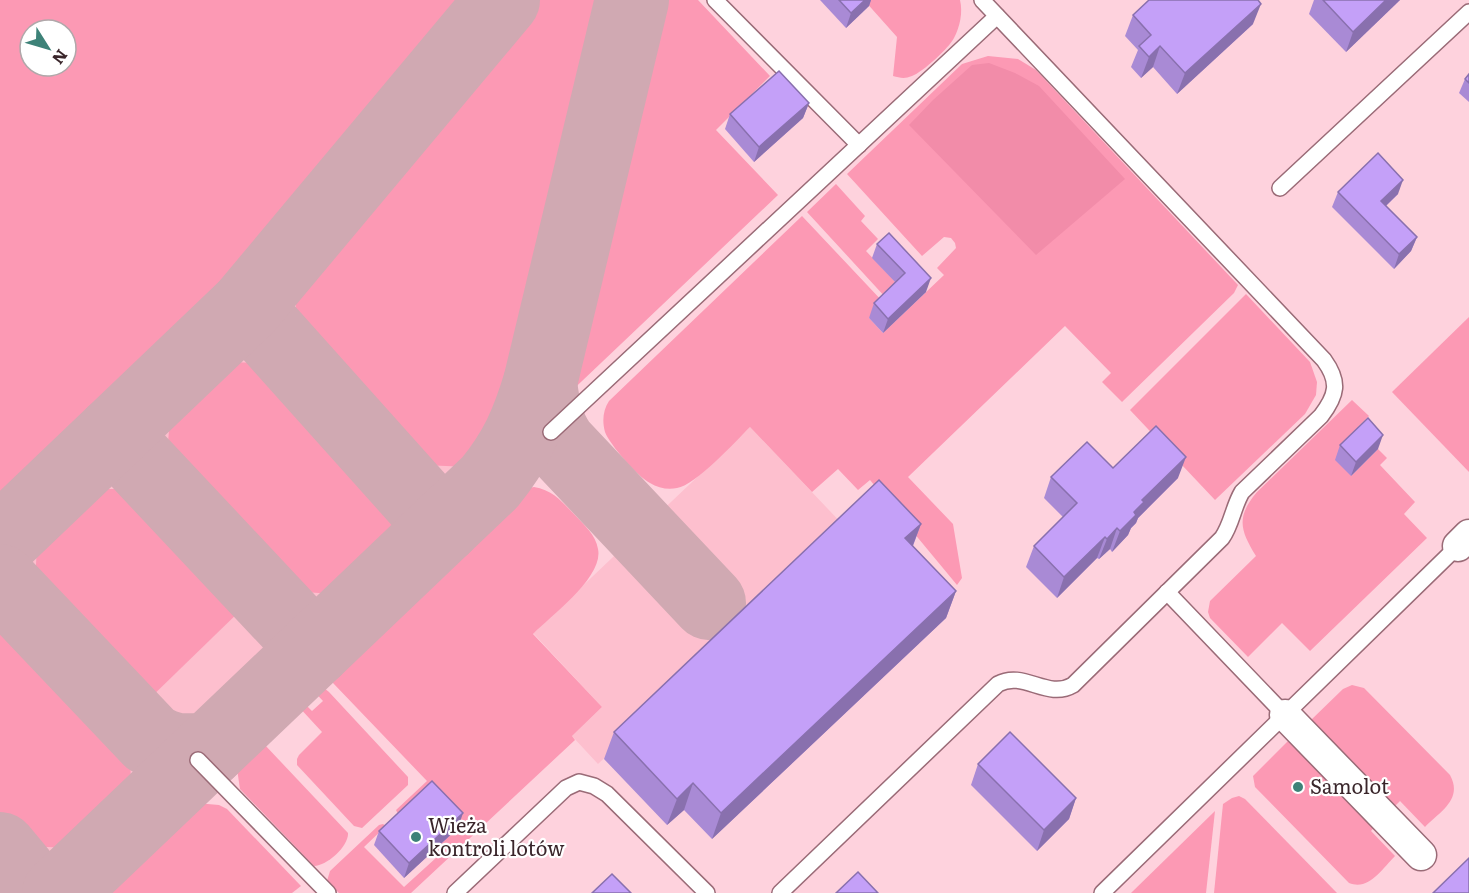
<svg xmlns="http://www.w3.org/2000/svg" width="1469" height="893" font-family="Literata,serif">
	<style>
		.built { fill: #fdbfce; fill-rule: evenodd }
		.green { fill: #fc99b4; fill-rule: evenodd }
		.forest { fill: #f28ca9 }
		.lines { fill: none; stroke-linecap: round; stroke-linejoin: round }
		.taxiway { stroke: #d0a9b2; stroke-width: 74 }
		.lane-casing { stroke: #9a6b77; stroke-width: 18 }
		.street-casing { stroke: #9a6b77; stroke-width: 33 }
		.lane { stroke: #fff; stroke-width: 15 }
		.street { stroke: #fff; stroke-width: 30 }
		.wall { fill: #a98ad5 }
		.shaded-wall { fill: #8970ae }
		.building { fill: #c4a0f8; stroke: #8970ae; stroke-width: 1.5 }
		.poi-dot { fill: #3d8278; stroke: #fff; stroke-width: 2 }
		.labels { text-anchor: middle; stroke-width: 4.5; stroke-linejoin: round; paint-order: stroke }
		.poi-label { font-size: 20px; fill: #3a262b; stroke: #fff; text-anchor: start }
	</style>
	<rect width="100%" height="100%" fill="#fed2dd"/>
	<g class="built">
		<path d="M0 0H656L560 396 576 432 95 893H0ZM30 30H66V66H30Z"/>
		<path d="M750 427 847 529 598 764 572 736 602 707 533 633Z"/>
	</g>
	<g class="green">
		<path d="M0 0H472L225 292 0 507ZM30 30H66V66H30Z"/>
		<path d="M530 0H606L504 414 483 451 468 467 424 465 297 333 295 286Z"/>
		<path d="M661 0H698L770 76 716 130 778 195 562 400 560 396 654 7Z"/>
		<path d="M864 0H960C963 12 960 27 954 38 949 48 923 72 912 76 905 79 900 78 893 76L897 37Z"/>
		<path d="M988 56 1018 59 1036 70 1238 285 1234 293 1122 402 1102 382 1111 373 1065 326 908 477 953 524 962 578 957 585 870 480 858 490 838 469 812 492 750 427C735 442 696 485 677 488 668 490 658 488 650 483 638 477 610 445 605 432 602 421 603 410 609 401L802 216 884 303 869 318 883 333 944 275 937 268 956 248 955 243 951 238 944 237 922 256 847 174 962 64Z"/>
		<path d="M836 184 865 216 861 221 878 239 866 251 900 287 887 299 807 212Z"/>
		<path d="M1246 294 1310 362 1317 382 1316 395 1305 414 1215 500 1130 410Z"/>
		<path d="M1469 317V472L1392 392Z"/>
		<path d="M222 362 271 363 394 494 393 536 333 594 290 591 167 459 170 414Z"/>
		<path d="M1352 400 1369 416 1358 427 1362 433 1351 476 1378 449 1387 458 1380 465 1415 502 1404 514 1427 538 1310 651 1282 623 1248 657 1210 618 1208 612 1210 601 1256 556C1240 530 1236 517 1257 492Z"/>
		<path d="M534 487C553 490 562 502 575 515 584 525 596 535 598 549 604 577 552 615 533 634L602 707 572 736 575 740 411 893H339L327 881 330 871 379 825 383 824 386 826 364 847 404 887 437 857 433 851 462 824 428 787 398 814 396 810 427 781 333 683 330 679V667L514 491Z"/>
		<path d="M92 489H139L246 605 144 704 35 590 37 541Z"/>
		<path d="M0 617H5L130 747 131 787 68 848 27 846 0 818Z"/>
		<path d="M1352 685 1364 688 1450 775C1463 799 1441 811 1425 827L1400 801 1394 807 1311 720 1343 689Z"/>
		<path d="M310 687 324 688 329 692 408 777V785L362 828 354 826 297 765V759L299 755 322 732 298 706 299 698 312 711 323 701Z"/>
		<path d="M1291 738 1376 825 1371 831 1395 856C1382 869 1369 891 1349 883L1255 787 1253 776Z"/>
		<path d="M255 740 264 744 348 833C349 846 327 866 314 866L312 864 240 789 237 769 239 755Z"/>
		<path d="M1239 796 1245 799 1337 893H1214L1223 804 1232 798Z"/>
		<path d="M196 803 219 805 227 809 301 886 292 893H95L185 807Z"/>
		<path d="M1215 811 1206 893H1131Z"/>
	</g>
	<path class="forest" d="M989 63 1015 73 1039 86 1125 179 1036 255 909 125 933 100 972 65Z"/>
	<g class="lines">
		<g class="taxiway">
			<path d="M246 307 443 527"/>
			<path d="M540 383C543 406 546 425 560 445L709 603"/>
			<path d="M113 434 315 649"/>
			<path d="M0 542 246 307 503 0"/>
			<path d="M0 581 150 739C173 753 185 751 210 749"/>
			<path d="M0 849 20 873 25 893"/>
			<path d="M59 893 490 482C516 450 528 423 540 383L632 0"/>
		</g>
		<g class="lane-casing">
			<g id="lane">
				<path d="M715 0 859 145"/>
				<path d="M1280 188 1469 12"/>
				<path d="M551 432 997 16"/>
				<path d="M1167 592 1285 715"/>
				<path d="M198 760 328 893"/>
				<path d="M455 893 566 788 579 782 594 786 607 794 707 893"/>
				<path d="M780 893 998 684C1024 670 1047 700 1073 685L1222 538C1232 524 1233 507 1242 492L1321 416C1337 395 1340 382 1324 360L982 0"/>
				<path d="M1102 893 1458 546"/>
			</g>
		</g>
		<g class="street-casing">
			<g id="street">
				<path d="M1458 546 1469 535"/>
				<path d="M1285 715 1421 855"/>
			</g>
		</g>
		<use href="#lane" class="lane"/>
		<use href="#street" class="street"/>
	</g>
	<g class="wall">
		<path d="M820 0H871L869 6 846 28Z"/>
		<path d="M1314 0H1400L1346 52 1309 14Z"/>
		<path d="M1133 15 1253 24 1177 94 1153 67 1141 78 1131 67 1138 50 1125 36Z"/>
		<path d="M1469 74V102L1459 93 1465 79Z"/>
		<path d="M809 103 803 118 754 162 725 129 730 114Z"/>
		<path d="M1338 192 1398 194 1386 206 1417 237 1411 251 1394 269 1332 207Z"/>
		<path d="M877 244 926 292 883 333 869 318 874 303 895 282 872 258Z"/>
		<path d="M1340 445 1378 449 1351 476 1335 460Z"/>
		<path d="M1113 468 1178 478 1138 518 1136 523 1131 528 1128 535 1112 552 1110 549 1099 559 1097 558 1057 598 1026 567 1034 546 1063 517 1044 498 1051 477Z"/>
		<path d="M921 524 913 546 956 591 946 618 712 839 684 810 667 825 604 759 614 732Z"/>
		<path d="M978 764 1076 798 1069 819 1037 851 971 785Z"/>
		<path d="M458 828 404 878 374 845 379 831Z"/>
	</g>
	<g class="shaded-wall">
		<path d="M865 0H871L869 6 846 28 851 13Z"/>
		<path d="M1386 0H1400L1346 52 1353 32Z"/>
		<path d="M1261 4 1253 24 1177 94 1185 73Z"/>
		<path d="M1160 46 1153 67 1141 78 1149 57Z"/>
		<path d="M809 103 803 118 754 162 759 147Z"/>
		<path d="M1403 180 1398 194 1376 215 1381 201Z"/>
		<path d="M1417 237 1411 251 1394 269 1399 254Z"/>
		<path d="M931 278 926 292 883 333 888 319Z"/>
		<path d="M1383 435 1378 449 1351 476 1356 462Z"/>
		<path d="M1186 457 1178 478 1138 518 1136 523 1131 528 1128 535 1112 552 1120 531 1142 500Z"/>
		<path d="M921 524 911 550 905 538Z"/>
		<path d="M1117 528 1110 549 1099 559 1107 539Z"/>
		<path d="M1105 537 1097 558 1057 598 1064 577Z"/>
		<path d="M956 591 946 618 712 839 721 813Z"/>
		<path d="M693 783 684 810 667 825 677 799Z"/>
		<path d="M1076 798 1069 819 1037 851 1044 830Z"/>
		<path d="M463 813 458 828 404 878 409 863Z"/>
	</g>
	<g class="building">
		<path d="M839 0H865L851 13Z"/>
		<path d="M1149 0H1258L1261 4 1185 73 1160 46 1149 57 1139 46 1151 35 1133 15Z"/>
		<path d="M1323 0H1386L1353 32Z"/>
		<path d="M779 71 809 103 759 147 730 114Z"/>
		<path d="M1469 74V83L1465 79Z"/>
		<path d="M1378 153 1403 180 1381 201 1417 237 1399 254 1338 192Z"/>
		<path d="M889 233 931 278 888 319 874 303 905 273 877 244Z"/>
		<path d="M1368 418 1383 435 1356 462 1340 445Z"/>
		<path d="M1156 426 1186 457 1142 500 1144 502 1134 512 1136 515 1120 531 1117 528 1107 539 1105 537 1064 577 1034 546 1077 503 1051 477 1087 442 1113 468Z"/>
		<path d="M879 480 921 524 905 538 956 591 721 813 693 783 677 799 614 732Z"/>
		<path d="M1010 732 1076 798 1044 830 978 764Z"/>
		<path d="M432 781 463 813 409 863 379 831Z"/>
		<path d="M1469 858V893H1433Z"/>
		<path d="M858 872 878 893H836Z"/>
		<path d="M612 874 631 893H592Z"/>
	</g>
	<g class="poi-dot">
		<circle cx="1298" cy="787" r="6"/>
		<circle cx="416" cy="837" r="6"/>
	</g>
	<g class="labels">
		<g class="poi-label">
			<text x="1310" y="794">Samolot</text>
			<text x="428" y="833">Wieża<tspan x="428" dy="23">kontroli lotów</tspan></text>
		</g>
	</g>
	<g transform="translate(48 48) rotate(127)"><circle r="28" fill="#ffffff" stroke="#b0a8aa" stroke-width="1.5"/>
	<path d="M0-4.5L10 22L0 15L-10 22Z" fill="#3d8278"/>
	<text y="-9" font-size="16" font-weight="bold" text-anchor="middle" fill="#3a262b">N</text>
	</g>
</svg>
